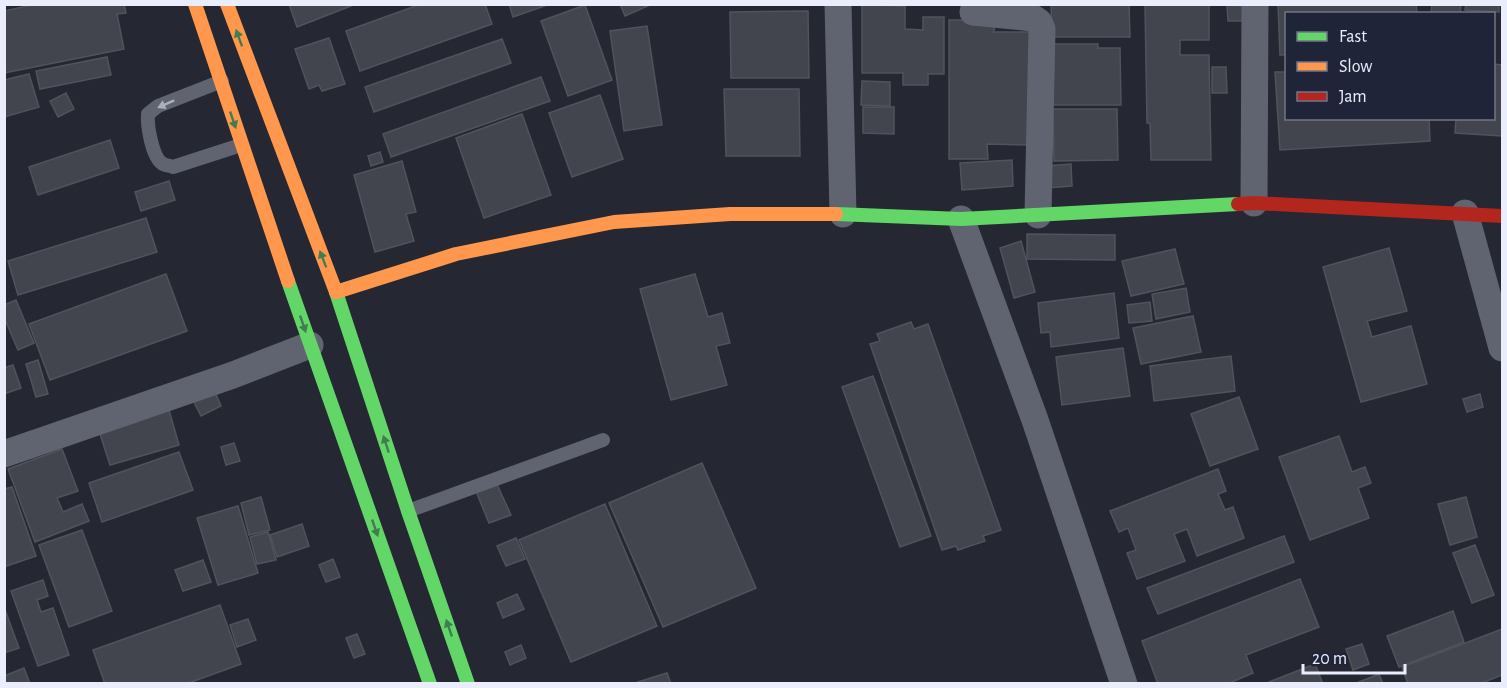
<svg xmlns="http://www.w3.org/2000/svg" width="1507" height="688" font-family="'Alegreya Sans',sans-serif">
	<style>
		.building { fill: #42454e; stroke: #51535c; stroke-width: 1.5 }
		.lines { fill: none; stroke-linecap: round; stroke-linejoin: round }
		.lane { stroke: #606471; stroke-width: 14 }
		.street { stroke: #606471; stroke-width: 27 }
		.fast { stroke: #63d668; stroke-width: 14 }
		.slow { stroke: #ff974d; stroke-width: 14 }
		.jam { stroke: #b3261e; stroke-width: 14 }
		.oneway { fill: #417d50 }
		.oneway2 { fill: #acb0bd }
	</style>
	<rect width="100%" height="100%" fill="#252832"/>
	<g class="building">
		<path d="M36 4H124L126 13 117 14 124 49 4 73V11Z"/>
		<path d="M289 4H356L297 27Z"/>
		<path d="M421 4H485L492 24 360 71 346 31Z"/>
		<path d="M509 4H550L513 17Z"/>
		<path d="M620 4H647L648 6 625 16Z"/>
		<path d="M1051 4H1129L1130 37H1052Z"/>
		<path d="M1209 4V40H1180V55H1209L1211 160H1151L1150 123H1147L1145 5Z"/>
		<path d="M1278 4H1416L1417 14H1286V55H1280Z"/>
		<path d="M1432 4H1461L1460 14H1431Z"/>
		<path d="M1466 4H1499V12L1465 10Z"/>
		<path d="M585 5 612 80 568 96 541 21Z"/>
		<path d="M862 5 905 6V29L923 30V17H944V74H928V85H903V73H862Z"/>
		<path d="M1227 5 1243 6V21H1228Z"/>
		<path d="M808 11 809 78H731L730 12Z"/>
		<path d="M949 20H995L994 32H1030L1029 145 987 144 988 159H949Z"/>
		<path d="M647 26 662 125 624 131 610 31Z"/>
		<path d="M329 38 345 84 322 91 319 85 309 89 295 49Z"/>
		<path d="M502 39 511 63 374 112 365 87Z"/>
		<path d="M1052 44H1098V48H1120L1121 105H1053Z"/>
		<path d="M107 57 111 75 40 89 36 71Z"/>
		<path d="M1494 64 1502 65V136L1455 133 1456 118H1494Z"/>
		<path d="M1212 67H1226L1227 93H1212Z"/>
		<path d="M1275 72H1286V118H1429L1430 141 1280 150Z"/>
		<path d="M29 74 39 107 4 117V80Z"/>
		<path d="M541 77 550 101 391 157 383 134Z"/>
		<path d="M862 81 890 82V106L861 105Z"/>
		<path d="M724 89H799L800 156H726Z"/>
		<path d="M66 93 74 109 58 117 50 101Z"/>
		<path d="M600 95 623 159 572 177 549 113Z"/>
		<path d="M863 107H894V134L863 133Z"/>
		<path d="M1053 109H1117L1118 160 1054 161Z"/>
		<path d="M522 114 551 195 484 218 456 138Z"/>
		<path d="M110 140 119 168 38 195 29 167Z"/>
		<path d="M380 152 383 162 371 166 368 156Z"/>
		<path d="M1012 160 1013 186 962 190 960 163Z"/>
		<path d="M402 161 416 212 406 214 414 241 375 252 354 175Z"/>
		<path d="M1071 164 1072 186 1047 188 1046 166Z"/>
		<path d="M169 181 175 200 141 211 135 192Z"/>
		<path d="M146 218 157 252 18 295 8 261Z"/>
		<path d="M1027 234 1115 235V260L1027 259Z"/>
		<path d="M1021 241 1035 292 1014 298 1000 248Z"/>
		<path d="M1389 248 1407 311 1367 321 1372 337 1411 326 1427 384 1361 402 1323 267Z"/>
		<path d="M1175 249 1184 284 1131 296 1122 261Z"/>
		<path d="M166 274 187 331 50 380 29 324Z"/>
		<path d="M695 274 708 317 722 313 730 343 716 346 727 385 671 400 640 289Z"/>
		<path d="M1186 288 1190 312 1156 319 1152 294Z"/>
		<path d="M1114 293 1119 338 1051 347 1050 332 1041 333 1038 303Z"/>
		<path d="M16 300 34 343 18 350 4 317V305Z"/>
		<path d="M1150 302 1152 321 1129 323 1127 305Z"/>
		<path d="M1193 316 1201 352 1141 364 1133 328Z"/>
		<path d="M911 322 914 329 928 324 1001 530 983 536 985 541 958 550 956 546 942 550 870 344 880 341 877 334Z"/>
		<path d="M1123 348 1130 396 1062 405 1056 357Z"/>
		<path d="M1231 356 1235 391 1154 401 1150 366Z"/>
		<path d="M38 360 48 394 36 397 26 364Z"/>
		<path d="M13 365 21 388 4 394V368Z"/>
		<path d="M873 376 931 536 900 547 842 387Z"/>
		<path d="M214 390 221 406 201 416 193 400Z"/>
		<path d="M1480 394 1483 407 1467 412 1463 399Z"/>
		<path d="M1239 397 1258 449 1210 466 1191 414Z"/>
		<path d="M169 410 179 445 110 465 99 431Z"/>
		<path d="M1339 436 1352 472 1365 467 1371 483 1358 488 1369 518 1310 540 1279 457Z"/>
		<path d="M234 443 240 461 226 465 221 447Z"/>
		<path d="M62 449 78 491 57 498 63 512 82 504 89 521 35 542 8 469Z"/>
		<path d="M179 452 193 490 102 522 89 483Z"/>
		<path d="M702 463 756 588 663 627 609 503Z"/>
		<path d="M1218 469 1226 491 1218 494 1225 510 1233 507 1244 538 1197 556 1187 529 1174 534 1185 561 1137 579 1127 553 1136 550 1128 528 1119 532 1110 511Z"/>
		<path d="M495 480 511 515 489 523 475 489Z"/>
		<path d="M12 487 36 556 4 567V489Z"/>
		<path d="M261 497 270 530 249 535 241 503Z"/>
		<path d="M1466 497 1477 537 1450 545 1438 504Z"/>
		<path d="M605 504 657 626 571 662 519 540Z"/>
		<path d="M238 506 258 573 218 585 197 518Z"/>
		<path d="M302 524 309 546 277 557 270 535Z"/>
		<path d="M82 530 112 611 69 627 39 545Z"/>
		<path d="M268 532 276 560 257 564 250 537Z"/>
		<path d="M1284 536 1294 562 1158 614 1147 588Z"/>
		<path d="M516 538 525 559 506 566 497 546Z"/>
		<path d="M1475 545 1494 595 1472 603 1453 553Z"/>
		<path d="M333 559 340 577 326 582 319 565Z"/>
		<path d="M203 560 211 582 183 591 175 570Z"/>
		<path d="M1300 579 1319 627 1246 655 1253 673 1227 684H1158L1142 641Z"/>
		<path d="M43 580 48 596 37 600 41 612 53 608 69 655 38 666 11 591Z"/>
		<path d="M517 594 524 609 503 618 497 603Z"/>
		<path d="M220 605 241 664 186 684H105L93 650Z"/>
		<path d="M4 607 19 648 4 653Z"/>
		<path d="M1453 611 1464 642 1399 667 1387 636Z"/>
		<path d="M248 619 256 640 237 647 230 625Z"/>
		<path d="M1502 629V675L1479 684H1408L1402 667Z"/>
		<path d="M357 634 365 654 354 658 346 638Z"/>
		<path d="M1362 644 1369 664 1353 670 1346 649Z"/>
		<path d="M521 645 526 658 510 665 505 652Z"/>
		<path d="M1315 664 1323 684H1264Z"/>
		<path d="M24 668 30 684H4V676Z"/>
		<path d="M667 673 671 684H639L638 682Z"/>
		<path d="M1379 674 1383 684H1354Z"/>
	</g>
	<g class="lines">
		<g class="lane">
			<path d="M222 81 158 106 148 114C147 125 152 158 163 164 164 165 172 166 173 167L241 145"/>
			<path d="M408 511 603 440"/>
		</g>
		<g class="street">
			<path d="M838 4 843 214"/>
			<path d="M973 12 1033 18 1039 22 1042 29 1038 215"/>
			<path d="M1254 203 1255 4"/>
			<path d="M1465 213 1502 348"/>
			<path d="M961 219 1035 420 1124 684"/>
			<path d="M4 454 233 375 310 345"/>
		</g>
		<g class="fast">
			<path d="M836 214 961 219 1238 204"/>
			<path d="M288 281 430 684"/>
			<path d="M336 292 408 511 468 684"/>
		</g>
		<g class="slow">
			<path d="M195 4 288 281"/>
			<path d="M227 4 336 292"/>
			<path d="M336 292 456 254 614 222 730 214H836"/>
		</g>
		<path class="jam" d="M1238 204 1254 203 1502 216"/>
	</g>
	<defs><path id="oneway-solid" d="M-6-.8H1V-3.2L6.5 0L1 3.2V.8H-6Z" transform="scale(1.5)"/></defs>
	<g class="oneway">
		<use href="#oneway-solid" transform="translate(239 38) rotate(-110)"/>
		<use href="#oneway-solid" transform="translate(233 120) rotate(71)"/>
		<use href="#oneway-solid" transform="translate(323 259) rotate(-111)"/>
		<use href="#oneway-solid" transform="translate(303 324) rotate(71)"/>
		<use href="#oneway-solid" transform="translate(386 444) rotate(-108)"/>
		<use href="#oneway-solid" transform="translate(375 528) rotate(71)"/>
		<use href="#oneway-solid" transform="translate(449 628) rotate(-109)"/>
	</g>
	<use class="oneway2" href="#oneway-solid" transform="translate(166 104) rotate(156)"/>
	<rect width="1507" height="688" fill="none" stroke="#eaeefc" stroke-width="12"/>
	<rect x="1285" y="12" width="210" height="108" fill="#1f2438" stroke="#707586" stroke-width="1.5"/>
	<rect x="1297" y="32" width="30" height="9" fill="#63d668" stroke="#707586" stroke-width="1.5"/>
	<text x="1339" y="42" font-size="18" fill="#eaeefc">Fast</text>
	<rect x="1297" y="62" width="30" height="9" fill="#ff974d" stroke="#707586" stroke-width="1.5"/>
	<text x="1339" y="72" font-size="18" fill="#eaeefc">Slow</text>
	<rect x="1297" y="92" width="30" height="9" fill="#b3261e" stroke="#707586" stroke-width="1.5"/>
	<text x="1339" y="102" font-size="18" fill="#eaeefc">Jam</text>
	<path d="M1303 664v9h102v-9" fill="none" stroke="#eaeefc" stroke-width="3"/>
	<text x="1312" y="664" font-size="18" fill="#eaeefc" stroke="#1f2438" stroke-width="4.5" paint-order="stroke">20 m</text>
</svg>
